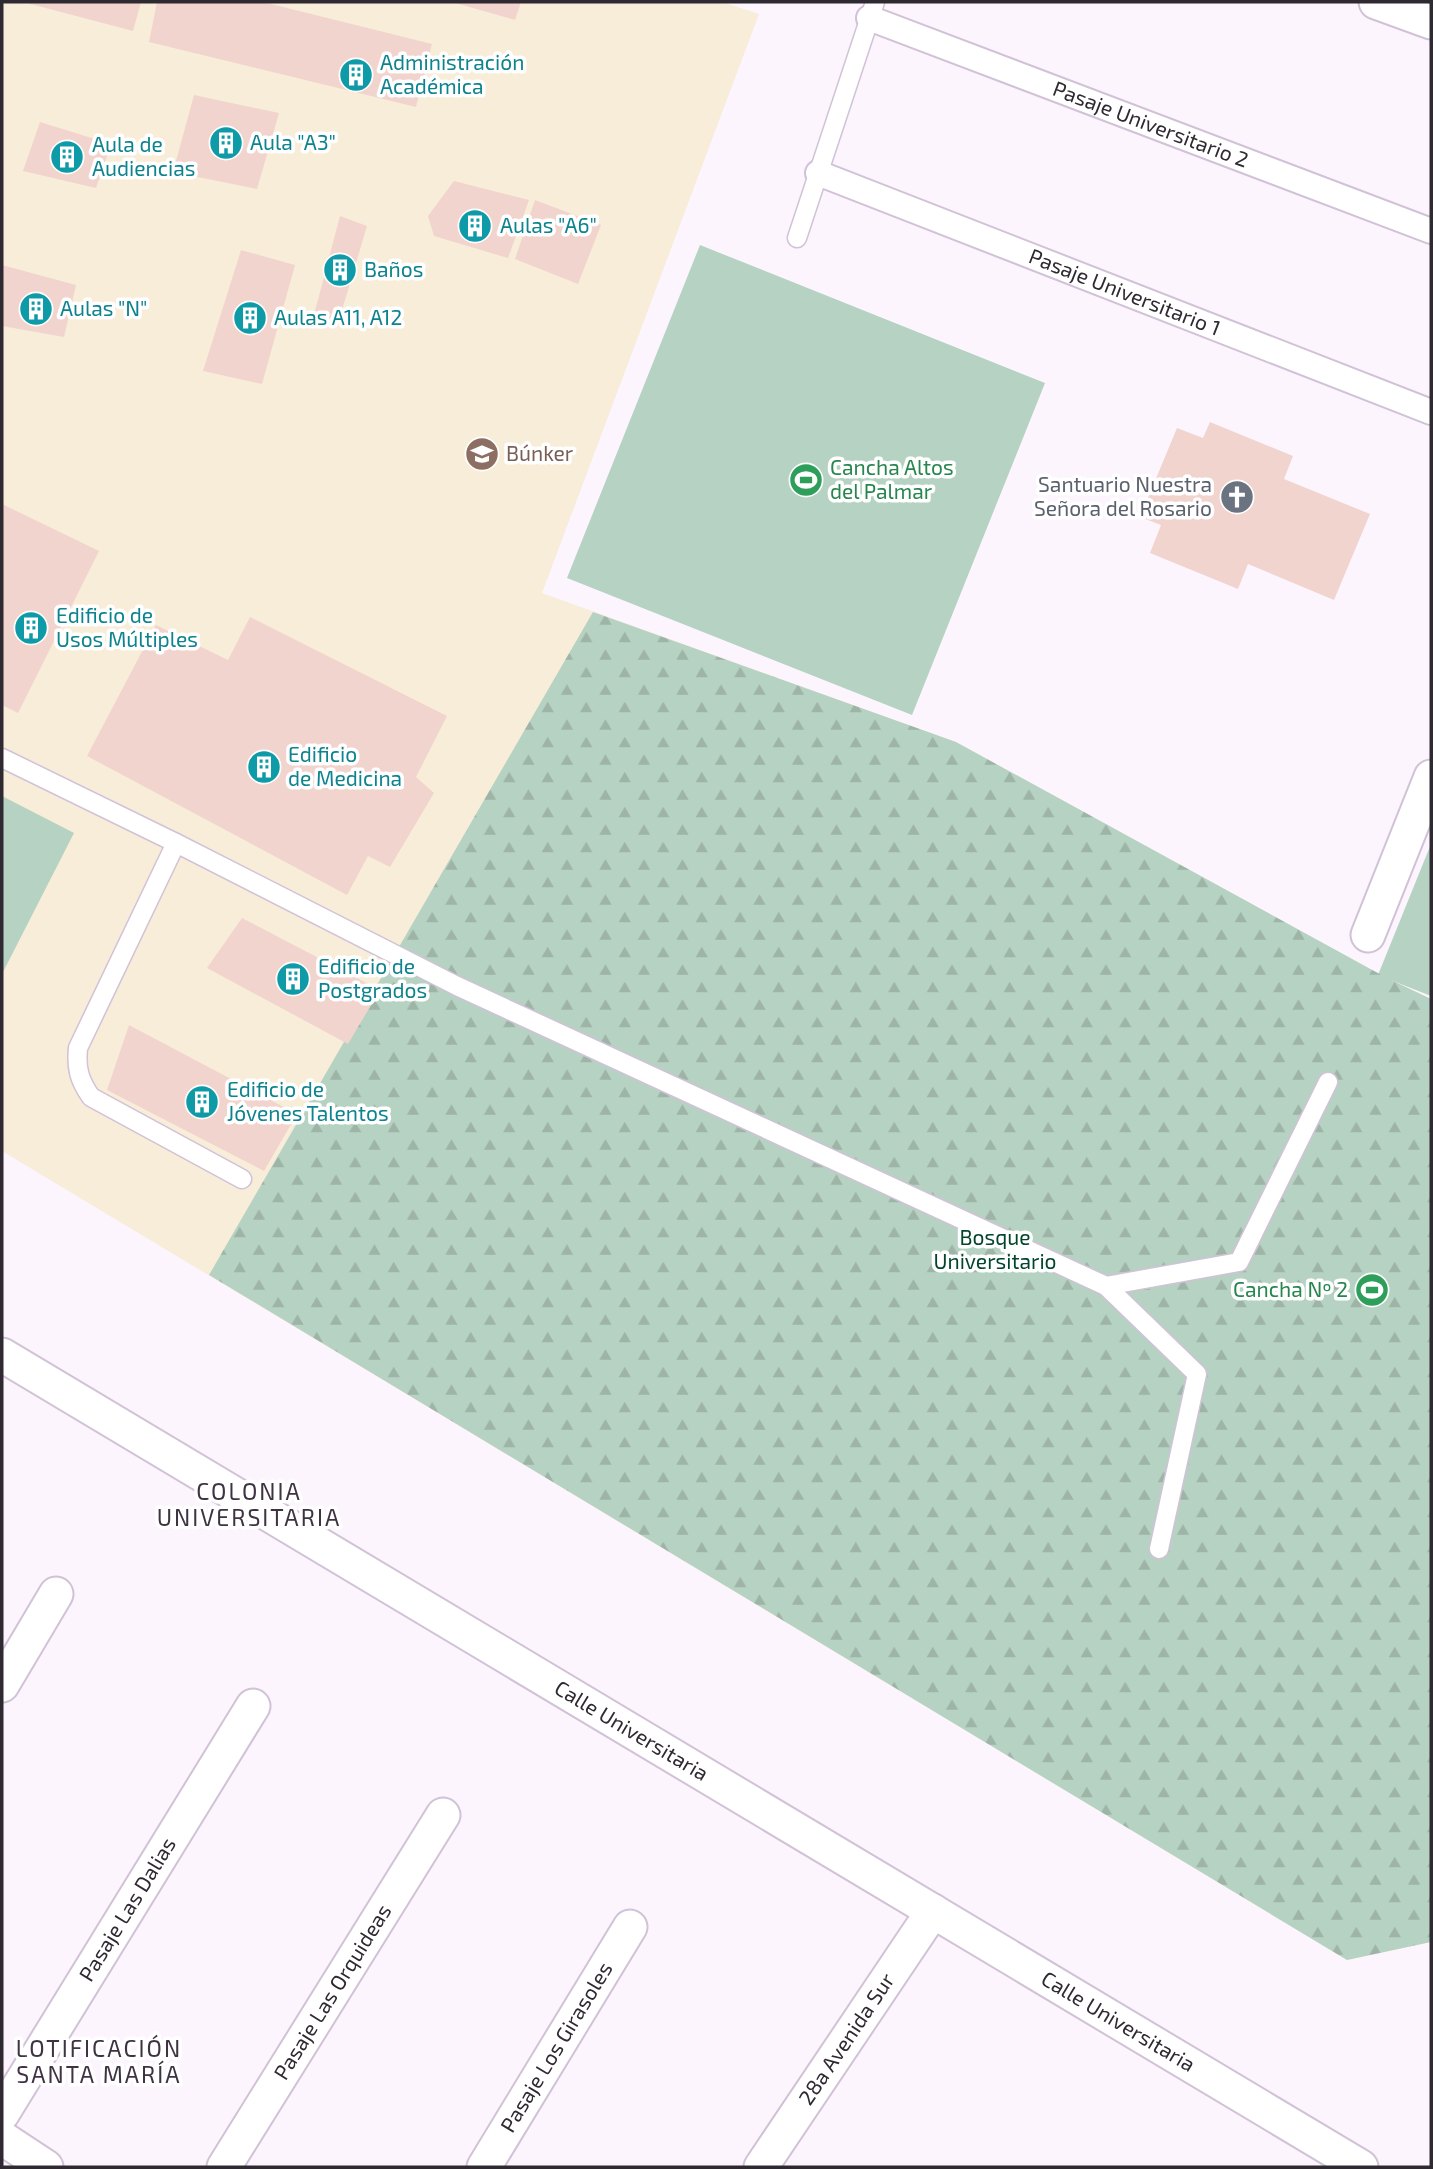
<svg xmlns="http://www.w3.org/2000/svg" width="1433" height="2169" font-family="'Exo 2',sans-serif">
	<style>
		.education { fill: #f8edd8 }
		.grass { fill: #b6d2c2 }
		.forest { fill: url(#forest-firs) }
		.building { fill: #f1d4ce }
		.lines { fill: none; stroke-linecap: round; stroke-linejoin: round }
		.service-casing { stroke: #d1c2d7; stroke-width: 21 }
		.pedestrian-casing { stroke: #d1c2d7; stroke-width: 28 }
		.minor-casing { stroke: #d1c2d7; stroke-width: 37 }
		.service { stroke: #fff; stroke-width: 18 }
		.pedestrian { stroke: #fff; stroke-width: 24 }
		.minor { stroke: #fff; stroke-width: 33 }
		.labels { text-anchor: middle; stroke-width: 7; stroke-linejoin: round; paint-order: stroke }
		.culture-label { font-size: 21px; fill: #0d838f; stroke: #fff; text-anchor: start }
		.street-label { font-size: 21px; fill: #2f2931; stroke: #fff }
		.education-label { font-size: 21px; fill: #785e54; stroke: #fff; text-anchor: start }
		.leisure-label { font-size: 21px; fill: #27864d; stroke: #fff; text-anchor: start }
		.worship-label { font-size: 21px; fill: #5b616d; stroke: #fff; text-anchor: end }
		.park-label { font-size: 21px; fill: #01452c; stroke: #fff }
		.neighbourhood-label { font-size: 23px; letter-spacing: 2px; fill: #3f3243; stroke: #fff }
	</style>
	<defs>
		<pattern id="forest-firs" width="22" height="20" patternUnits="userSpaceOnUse" patternTransform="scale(1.75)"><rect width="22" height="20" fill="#b6d2c2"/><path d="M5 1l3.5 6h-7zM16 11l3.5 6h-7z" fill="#9db4a7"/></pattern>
	</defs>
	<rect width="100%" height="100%" fill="#fcf5fe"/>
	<path class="education" d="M2 2H722L759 14 542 593 956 742 1385 977 1431 999V1942L1347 1960 2 1151Z"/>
	<g class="grass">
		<path d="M700 245 1045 383 912 715 567 578Z"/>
		<path d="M2 796 74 833 2 974Z"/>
		<path d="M1431 844V996L1378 975Z"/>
	</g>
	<path class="forest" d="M593 612 956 742 1385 977 1431 999V1942L1347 1960 209 1275Z"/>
	<g class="building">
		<path d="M23 2H141L133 31Z"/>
		<path d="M157 2H263L432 44 416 107 149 42Z"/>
		<path d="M452 2H521L515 20Z"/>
		<path d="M194 95 279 113 257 189 173 172Z"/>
		<path d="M40 122 111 144 96 188 23 171Z"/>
		<path d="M454 181 529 200 508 258 434 236 428 216Z"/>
		<path d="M535 200 601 225 578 284 515 259Z"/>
		<path d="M340 216 367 226 339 320 314 315Z"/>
		<path d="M241 250 295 265 262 384 203 371Z"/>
		<path d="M2 265 76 285 64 337 2 326Z"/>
		<path d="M1210 422 1293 456 1284 479 1370 514 1334 600 1248 564 1238 589 1150 553 1161 525 1140 517 1177 428 1203 438Z"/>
		<path d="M2 504 99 551 18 713 2 705Z"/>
		<path d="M250 617 447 716 416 777 434 793 390 867 368 856 347 895 87 756 156 625 228 660Z"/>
		<path d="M242 918 380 990 348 1044 207 968Z"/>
		<path d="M129 1025 297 1114 264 1171 107 1090Z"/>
	</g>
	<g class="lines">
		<g class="service-casing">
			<g id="service">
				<path d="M797 238 875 2"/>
				<path d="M2 758 176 843 457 986 1106 1286 1197 1374 1159 1549"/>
				<path d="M176 843 78 1048C76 1068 79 1080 91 1097L242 1179"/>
				<path d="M1106 1286 1239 1262 1328 1082"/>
			</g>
		</g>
		<g class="pedestrian-casing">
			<g id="pedestrian">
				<path id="s1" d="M869 18 1431 231"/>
				<path id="s2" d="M818 173 1431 412"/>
			</g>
		</g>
		<g class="minor-casing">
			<g id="minor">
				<path d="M1376 2 1431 22"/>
				<path d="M1368 935 1431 777"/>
				<path id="s3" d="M2 1355 1361 2167"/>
				<path d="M2 1685 56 1594"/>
				<path id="s4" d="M2 2114 253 1706"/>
				<path d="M2 2138 46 2167"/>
				<path id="s5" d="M224 2167 443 1815"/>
				<path id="s6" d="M484 2167 630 1927"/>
				<path id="s7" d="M761 2167 933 1911"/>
			</g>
		</g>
		<use href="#service" class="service"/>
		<use href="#pedestrian" class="pedestrian"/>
		<use href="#minor" class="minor"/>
	</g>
	<defs>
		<g id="building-disc" transform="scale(1.75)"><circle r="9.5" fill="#0f9aa8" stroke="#fff"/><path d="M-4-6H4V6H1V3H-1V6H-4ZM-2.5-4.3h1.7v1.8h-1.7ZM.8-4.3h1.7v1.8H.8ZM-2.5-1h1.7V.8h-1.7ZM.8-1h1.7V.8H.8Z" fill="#fff"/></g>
		<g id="university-disc" transform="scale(1.75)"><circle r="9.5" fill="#8d6e63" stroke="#fff"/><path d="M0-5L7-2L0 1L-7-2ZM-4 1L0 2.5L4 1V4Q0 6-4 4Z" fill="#fff"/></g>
		<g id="stadium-disc" transform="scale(1.75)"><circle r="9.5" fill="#2e9e5b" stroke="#fff"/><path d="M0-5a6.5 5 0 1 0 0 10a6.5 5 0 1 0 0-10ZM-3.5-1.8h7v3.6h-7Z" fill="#fff"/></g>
		<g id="church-disc" transform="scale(1.75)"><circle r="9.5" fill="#6b7280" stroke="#fff"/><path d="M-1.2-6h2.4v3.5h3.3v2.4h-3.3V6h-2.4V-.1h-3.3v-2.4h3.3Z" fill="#fff"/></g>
	</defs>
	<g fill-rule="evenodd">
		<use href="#building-disc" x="356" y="75"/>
		<use href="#building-disc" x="226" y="143"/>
		<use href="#building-disc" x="67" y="157"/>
		<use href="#building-disc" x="475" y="226"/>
		<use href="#building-disc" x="340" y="270"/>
		<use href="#building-disc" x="36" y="309"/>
		<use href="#building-disc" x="250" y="318"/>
		<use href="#university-disc" x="482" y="454"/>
		<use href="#stadium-disc" x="806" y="480"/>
		<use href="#church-disc" x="1237" y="497"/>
		<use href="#building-disc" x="31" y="628"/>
		<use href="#building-disc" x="264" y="767"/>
		<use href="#building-disc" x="293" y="979"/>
		<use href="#building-disc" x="202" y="1102"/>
		<use href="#stadium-disc" x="1372" y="1290"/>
	</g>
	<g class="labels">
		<g class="culture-label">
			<text x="380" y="70">Administración<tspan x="380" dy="24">Académica</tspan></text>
			<text x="250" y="150">Aula "A3"</text>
			<text x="92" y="152">Aula de<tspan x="92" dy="24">Audiencias</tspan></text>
			<text x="500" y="233">Aulas "A6"</text>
			<text x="364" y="277">Baños</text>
			<text x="60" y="316">Aulas "N"</text>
			<text x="274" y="325">Aulas A11, A12</text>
			<text x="56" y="623">Edificio de<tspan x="56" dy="24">Usos Múltiples</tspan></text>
			<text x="288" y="762">Edificio<tspan x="288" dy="24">de Medicina</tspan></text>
			<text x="318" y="974">Edificio de<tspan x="318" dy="24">Postgrados</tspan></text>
			<text x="227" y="1097">Edificio de<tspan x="227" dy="24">Jóvenes Talentos</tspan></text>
		</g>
		<g class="street-label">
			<text dy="7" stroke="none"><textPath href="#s1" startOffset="301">Pasaje Universitario 2</textPath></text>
			<text dy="7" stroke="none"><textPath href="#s2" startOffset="329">Pasaje Universitario 1</textPath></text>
			<text dy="7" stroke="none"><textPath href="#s3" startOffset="733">Calle Universitaria</textPath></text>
			<text dy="7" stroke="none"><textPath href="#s4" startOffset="240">Pasaje Las Dalias</textPath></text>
			<text dy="7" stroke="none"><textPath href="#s5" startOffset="206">Pasaje Las Orquideas</textPath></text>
			<text dy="7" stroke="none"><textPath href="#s3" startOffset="1300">Calle Universitaria</textPath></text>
			<text dy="7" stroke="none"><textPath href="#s7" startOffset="154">28a Avenida Sur</textPath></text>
			<text dy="7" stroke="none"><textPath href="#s6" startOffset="140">Pasaje Los Girasoles</textPath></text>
		</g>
		<g class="education-label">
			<text x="506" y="461">Búnker</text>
		</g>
		<g class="leisure-label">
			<text x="830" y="475">Cancha Altos<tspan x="830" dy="24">del Palmar</tspan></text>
			<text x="1348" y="1297" text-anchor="end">Cancha Nº 2</text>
		</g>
		<g class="worship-label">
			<text x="1212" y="492">Santuario Nuestra<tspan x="1212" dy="24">Señora del Rosario</tspan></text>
		</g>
		<g class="park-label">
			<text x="995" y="1245">Bosque<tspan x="995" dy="24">Universitario</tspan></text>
		</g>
		<g class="neighbourhood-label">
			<text x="249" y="1500">COLONIA<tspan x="249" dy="26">UNIVERSITARIA</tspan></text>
			<text x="99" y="2057">LOTIFICACIÓN<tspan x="99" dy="26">SANTA MARÍA</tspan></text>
		</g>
	</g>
	<rect width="1433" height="2169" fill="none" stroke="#2f2931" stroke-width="7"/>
</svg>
